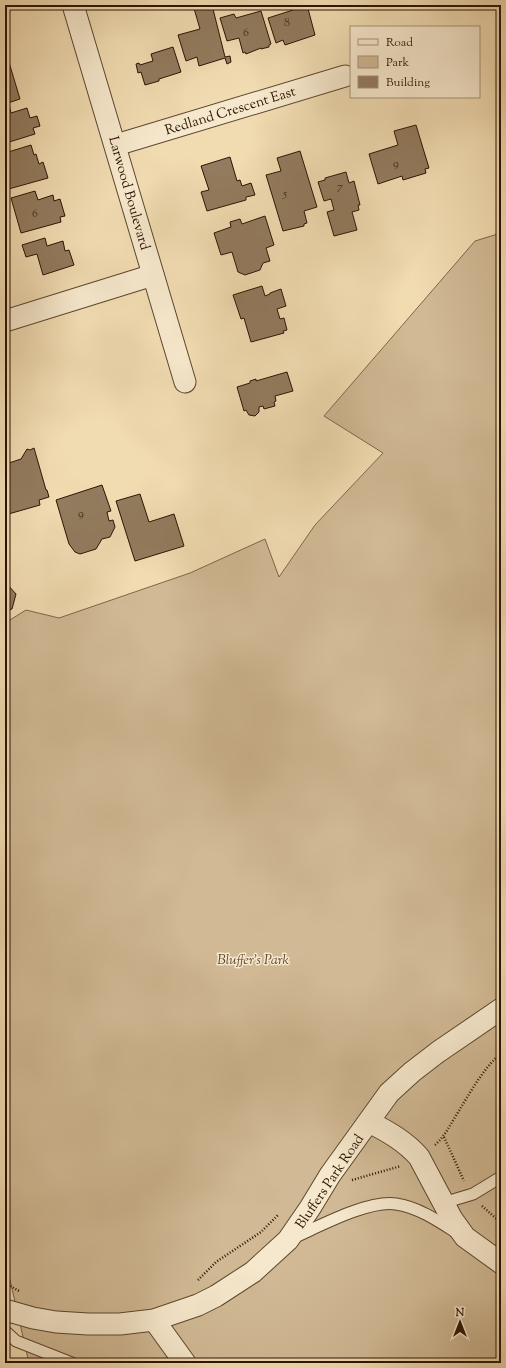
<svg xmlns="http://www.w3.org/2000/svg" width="506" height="1368" font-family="'Sorts Mill Goudy',serif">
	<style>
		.green { fill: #d0b994; stroke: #7e664c }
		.building { fill: #927b5e; stroke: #2c1404 }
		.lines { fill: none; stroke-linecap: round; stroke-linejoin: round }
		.service-casing { stroke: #5d462f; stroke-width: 13 }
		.minor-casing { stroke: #5d462f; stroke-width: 23 }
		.path { stroke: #2c1404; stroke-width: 2.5; stroke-dasharray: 1 2; stroke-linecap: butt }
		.service { stroke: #f6e8cc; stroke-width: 11 }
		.minor { stroke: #f6e8cc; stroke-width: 21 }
		.labels { text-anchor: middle; stroke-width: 3; stroke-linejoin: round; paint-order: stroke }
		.number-label { font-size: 12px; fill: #462e1a }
		.street-label { font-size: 14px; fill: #2c1404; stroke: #f6e8cc }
		.park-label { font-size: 14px; font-style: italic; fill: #5d462f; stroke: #f6e8cc }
	</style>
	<rect width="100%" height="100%" fill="#f1dbb1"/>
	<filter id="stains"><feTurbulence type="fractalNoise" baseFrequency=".005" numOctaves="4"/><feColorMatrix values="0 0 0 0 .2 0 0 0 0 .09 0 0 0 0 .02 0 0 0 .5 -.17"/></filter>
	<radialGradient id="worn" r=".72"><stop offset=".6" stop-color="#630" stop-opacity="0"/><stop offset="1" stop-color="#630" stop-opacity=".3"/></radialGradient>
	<path class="green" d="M501 233V1363H29L5 1258V623L26 610 59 618 190 573 265 539 279 577 315 525 383 453 324 416 475 241Z"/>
	<g class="building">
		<path d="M193 5H212L225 57 230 56 231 62 227 64 225 58 199 66 197 57 186 61 178 35 200 29Z"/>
		<path d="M291 5H307L315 35 285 45 283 40 276 43 268 18 293 10Z"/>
		<path d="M261 11 271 44 269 45V47L261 49V48L246 54 245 52 243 53 239 38 227 41 220 18 234 14 236 18Z"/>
		<path d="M173 47 181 72 159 79V81L145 85 141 72 138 73 136 64 139 63 140 65 153 61 151 54Z"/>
		<path d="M8 59 20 99 5 104V60Z"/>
		<path d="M9 104 11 113 27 108 30 118 37 116 40 126 33 128 35 134 6 143 5 105Z"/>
		<path d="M416 125 429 168 425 169 426 173 403 180 402 176 378 184 369 154 398 145 394 131Z"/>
		<path d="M31 145 34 155 36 154 39 164 43 162 48 178 5 190V153Z"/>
		<path d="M300 151 317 207 304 211 307 223 304 224V226L283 231 266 175 281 171 277 158Z"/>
		<path d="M230 157 237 181 240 180 242 186 251 183 255 195 246 197V200L207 211 201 192 209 190 201 166Z"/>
		<path d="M346 172 349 183 354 181 360 205H358L359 210 352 212 357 230 334 236 327 212 334 210 331 199 324 201 318 182 325 180V178Z"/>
		<path d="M35 191 38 200 53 195 54 201 60 199 65 216 60 217 61 222 21 233 11 198Z"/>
		<path d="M265 216 274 245 266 248 270 261 263 263 260 270 245 275 238 272 232 252 221 255 214 233 231 227 230 222 240 219 242 224Z"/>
		<path d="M45 238 47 246 63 241 65 251 69 250 74 265 43 275 37 254 26 257 22 245Z"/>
		<path d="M262 286 265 296 270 294V293L281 289 286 306 277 309 280 319 284 318 287 330 283 331 284 333 251 342 244 318 241 319 233 295Z"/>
		<path d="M287 372 293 391 275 396 276 401 274 402 275 406 264 409 263 406 259 407V412L255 416 249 415 246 410 244 411 237 387 250 383V381L256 379V381Z"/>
		<path d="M34 448 46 490H47L49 497 39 500 40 505 5 515V461L9 463 21 459 27 449 30 450Z"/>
		<path d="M102 485 111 511 107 512 109 521 113 520 115 527 110 537 102 539 96 549 80 554 75 552 69 544 56 500Z"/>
		<path d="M140 494 149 522 174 514 184 546 135 561 116 501Z"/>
		<path d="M6 583 16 594 12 609 5 611Z"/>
	</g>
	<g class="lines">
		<g class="service-casing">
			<g id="service">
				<path d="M443 1203 473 1194 501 1177"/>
				<path d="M293 1238C320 1226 368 1200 396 1204 417 1207 437 1220 454 1231"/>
				<path d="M5 1331 16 1341 72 1363"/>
			</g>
		</g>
		<g class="minor-casing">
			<g id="minor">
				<path d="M73 5 185 382"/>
				<path d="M116 145 345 76"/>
				<path d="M5 321 153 275"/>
				<path d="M369 1122C387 1131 405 1141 419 1157L452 1219 465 1237 501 1263"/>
				<path d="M5 1310 33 1318 56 1322 88 1324H120L154 1320 198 1305 216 1296 253 1272 288 1240 310 1208 330 1175 389 1093 412 1072 438 1052 501 1009"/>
				<path d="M154 1320 185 1363"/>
			</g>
		</g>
		<g class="path">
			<path d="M444 1137 464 1181"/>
			<path d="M435 1145C445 1136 450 1125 457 1114 470 1093 482 1070 501 1053"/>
			<path d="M352 1180 401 1166"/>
			<path d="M482 1206 501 1223"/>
			<path d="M198 1280 216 1262 261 1232 279 1214"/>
			<path d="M5 1283 19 1291"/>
		</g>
		<use href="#service" class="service"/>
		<use href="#minor" class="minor"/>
	</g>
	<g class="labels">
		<g class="number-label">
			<text x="287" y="26">8</text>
			<text x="246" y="36">6</text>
			<text x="396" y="167">9</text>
			<text x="340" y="190">7</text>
			<text x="285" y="197">5</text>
			<text x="35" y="217">6</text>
			<text x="81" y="517">9</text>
		</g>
		<g class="street-label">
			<text transform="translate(230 110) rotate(-17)" y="5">Redland Crescent East</text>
			<text transform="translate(130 193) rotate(74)" y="5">Larwood Boulevard</text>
			<text transform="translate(329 1181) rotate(-56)" y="5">Bluffers Park Road</text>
		</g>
		<g class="park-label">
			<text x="253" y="964">Bluffer's Park</text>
		</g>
	</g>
	<rect width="506" height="1368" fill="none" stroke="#f1dbb1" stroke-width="20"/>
	<rect x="6" y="6" width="494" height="1356" fill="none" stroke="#2c1404" stroke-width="2"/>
	<rect x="10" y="10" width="486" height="1348" fill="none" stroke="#2c1404"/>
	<rect x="350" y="26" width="130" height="72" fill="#f6e8cc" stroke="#a5937c"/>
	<rect x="358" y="39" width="20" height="6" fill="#f6e8cc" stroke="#a5937c"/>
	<text x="386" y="46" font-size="12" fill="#2c1404">Road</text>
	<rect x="358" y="56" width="20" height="12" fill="#d0b994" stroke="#a5937c"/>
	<text x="386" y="66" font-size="12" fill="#2c1404">Park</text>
	<rect x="358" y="76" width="20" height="12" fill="#927b5e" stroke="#a5937c"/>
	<text x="386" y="86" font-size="12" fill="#2c1404">Building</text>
	<g transform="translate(460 1322)" stroke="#f6e8cc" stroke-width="3" paint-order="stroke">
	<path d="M0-3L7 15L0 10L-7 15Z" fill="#2c1404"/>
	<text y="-6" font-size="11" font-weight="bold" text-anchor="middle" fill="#2c1404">N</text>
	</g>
	<rect width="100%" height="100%" filter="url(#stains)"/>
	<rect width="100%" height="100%" fill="url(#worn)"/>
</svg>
